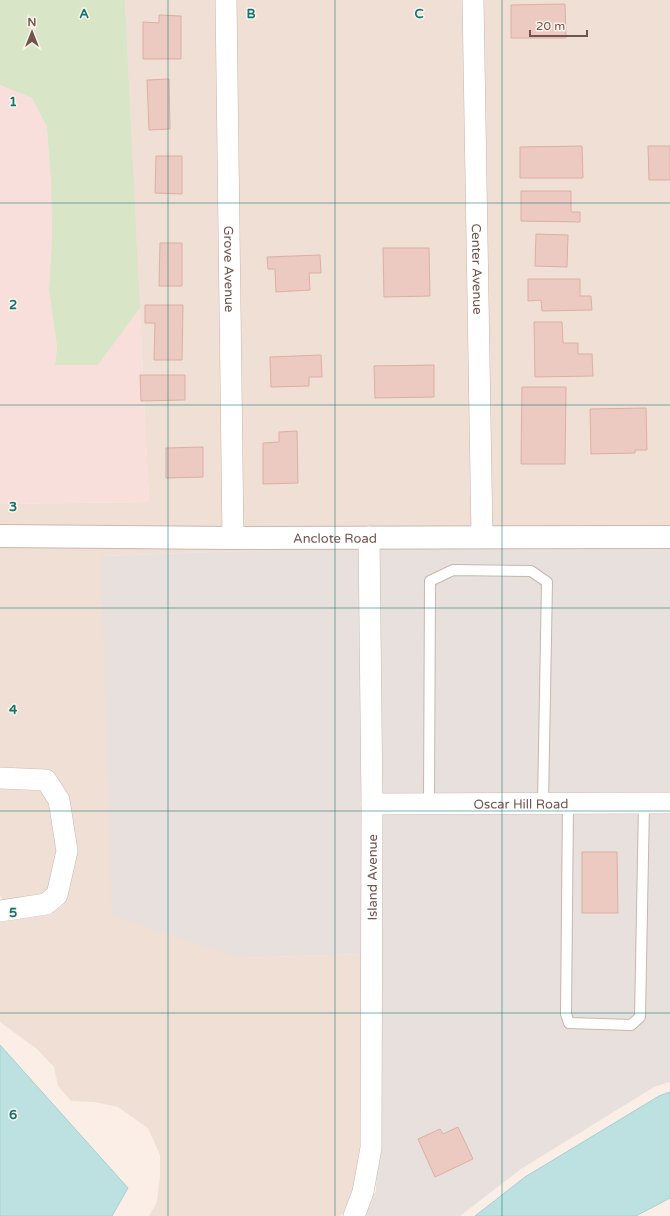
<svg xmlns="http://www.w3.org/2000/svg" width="670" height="1216" font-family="'Varela Round',sans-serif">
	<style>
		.residential { fill: #f0dfd5 }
		.commercial { fill: #f9dfdb }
		.industrial { fill: #e8e0dc }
		.green { fill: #d8e5c6 }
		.water { fill: #bde1e0; stroke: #a4d1d0 }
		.building { fill: #eccac1; stroke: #dcafa3 }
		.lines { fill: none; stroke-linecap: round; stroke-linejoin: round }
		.lane-casing { stroke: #cab5ad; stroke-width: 12 }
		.street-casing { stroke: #cab5ad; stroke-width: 22 }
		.secondary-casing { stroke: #ceb7ae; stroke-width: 24 }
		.lane { stroke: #fff; stroke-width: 10 }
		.street { stroke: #fff; stroke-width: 21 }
		.secondary { stroke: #fff; stroke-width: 22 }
		.grid { fill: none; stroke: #0f766e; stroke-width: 1; stroke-opacity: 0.55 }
		.labels { text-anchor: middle; stroke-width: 3; stroke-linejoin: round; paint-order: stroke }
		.street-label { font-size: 13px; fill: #70544e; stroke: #fdf3ec }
		.grid-label { font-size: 13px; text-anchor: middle; font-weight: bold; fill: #0f766e; stroke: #fdf3ec; stroke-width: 3; stroke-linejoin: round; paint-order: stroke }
	</style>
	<rect width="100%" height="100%" fill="#faeee6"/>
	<g class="residential">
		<path d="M125 0H217L223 527 0 525V504L149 502Z"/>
		<path d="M236 0H463L472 526 243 527Z"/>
		<path d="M482 0H670V526H492Z"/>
		<path d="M0 547 326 548 101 556 241 958 362 954 361 1147 354 1189 344 1213 340 1216H149L157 1202 160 1176V1155L148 1128 118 1107 95 1102 71 1101 58 1086 54 1067 37 1049 0 1022V922L47 915 51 914 63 905 67 898 76 853 54 773 46 769 0 767Z"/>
		<path d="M0 789 41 791 49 804 57 851 49 889 42 894 3 900 0 895Z"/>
	</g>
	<path class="commercial" d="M0 85 32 98 47 127 51 183 52 235 49 291 57 347 55 365H98L140 308 149 502 0 504Z"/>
	<g class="industrial">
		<path d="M326 548H360L362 804V954L241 958 112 916 101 556Z"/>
		<path d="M379 548H670V792L382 793Z"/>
		<path d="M670 814V1082L654 1087 521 1169 460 1216H364L373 1194 376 1192 382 815Z"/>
	</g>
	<path class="green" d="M0 0H125L140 308 98 365H55L57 347 49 291 52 235 51 183 47 127 32 98 0 85Z"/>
	<g class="water">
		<path d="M0 1045 128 1188 112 1216H0Z"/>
		<path d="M670 1092V1198L636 1216H475L525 1177 659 1096Z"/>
	</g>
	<g class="building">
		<path d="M565 4 566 38H511V5Z"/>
		<path d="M159 15 181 16V59H143V22L159 23Z"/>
		<path d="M169 79 170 129 149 130 147 80Z"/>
		<path d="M582 146 583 178H520V147Z"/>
		<path d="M648 146H670V180H649Z"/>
		<path d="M156 156H182V194L155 193Z"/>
		<path d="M521 191H571V212H580V222L521 221Z"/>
		<path d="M536 234 568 235 567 267 535 266Z"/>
		<path d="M160 243H182V286H159Z"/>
		<path d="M383 248H429L430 296 384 297Z"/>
		<path d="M320 255 321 273H309L310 290 276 292 275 269H268L267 257Z"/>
		<path d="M528 279H580V296H591L592 310 542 311 541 300 528 301Z"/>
		<path d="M145 305H183L182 360H154L155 323H145Z"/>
		<path d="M534 322H562L563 343H578V354H592L593 376 535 377Z"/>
		<path d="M321 355 322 377H309V386L271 387 270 357Z"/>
		<path d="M434 365V397L375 398 374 366Z"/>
		<path d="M140 375H185V400L141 401Z"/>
		<path d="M522 387H566L565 464H521Z"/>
		<path d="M646 408 647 450H635V453L591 454 590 409Z"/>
		<path d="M297 431 298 483 263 484V443L279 442V432Z"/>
		<path d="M203 447V477L166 478V448Z"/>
		<path d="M582 852H617L618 913H582Z"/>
		<path d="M458 1127 473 1159 435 1177 418 1139 440 1129 443 1134Z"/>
	</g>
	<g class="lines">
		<g class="lane-casing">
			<g id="lane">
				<path d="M429 803 430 581 453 570 531 571 547 582 543 803"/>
				<path d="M568 803 566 1014 569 1023 631 1025 640 1017 644 803"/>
			</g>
		</g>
		<g class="street-casing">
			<g id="street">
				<path id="s1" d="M226 0 233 538"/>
				<path id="s2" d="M473 0 482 537"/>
				<path d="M0 778 46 780 59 800 67 851 57 895 46 904 0 911"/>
				<path id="s3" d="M372 804 670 803"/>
				<path id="s4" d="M354 1216 363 1192 371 1148 372 804 369 537"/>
			</g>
		</g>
		<g class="secondary-casing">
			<g id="secondary">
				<path id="s5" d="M0 536 233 538 670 537"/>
			</g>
		</g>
		<use href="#lane" class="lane"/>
		<use href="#street" class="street"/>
		<use href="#secondary" class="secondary"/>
	</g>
	<path class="grid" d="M168 0V1216M335 0V1216M502 0V1216M0 203H670M0 405H670M0 608H670M0 811H670M0 1013H670"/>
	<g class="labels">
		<g class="street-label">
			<text dy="5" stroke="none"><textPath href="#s1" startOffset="269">Grove Avenue</textPath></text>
			<text dy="5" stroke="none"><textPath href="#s2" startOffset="269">Center Avenue</textPath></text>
			<text dy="5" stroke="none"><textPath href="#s5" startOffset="335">Anclote Road</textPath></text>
			<text dy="5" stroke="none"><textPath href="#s3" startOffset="149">Oscar Hill Road</textPath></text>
			<text dy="5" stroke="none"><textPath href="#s4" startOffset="341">Island Avenue</textPath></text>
		</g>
	</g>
	<g class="grid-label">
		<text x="84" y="18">A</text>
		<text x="251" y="18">B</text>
		<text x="419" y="18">C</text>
		<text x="13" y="106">1</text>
		<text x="13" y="309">2</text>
		<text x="13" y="511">3</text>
		<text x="13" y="714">4</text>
		<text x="13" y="917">5</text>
		<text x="13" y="1119">6</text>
	</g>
	<g transform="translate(32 32)" stroke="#fdf3ec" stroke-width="3" paint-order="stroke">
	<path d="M0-3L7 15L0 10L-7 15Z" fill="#70544e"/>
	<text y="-6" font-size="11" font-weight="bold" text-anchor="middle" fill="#70544e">N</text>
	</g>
	<path d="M530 30v6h57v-6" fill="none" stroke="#70544e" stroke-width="2"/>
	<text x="536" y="30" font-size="12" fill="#70544e" stroke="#fdf3ec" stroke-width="3" paint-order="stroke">20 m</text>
</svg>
